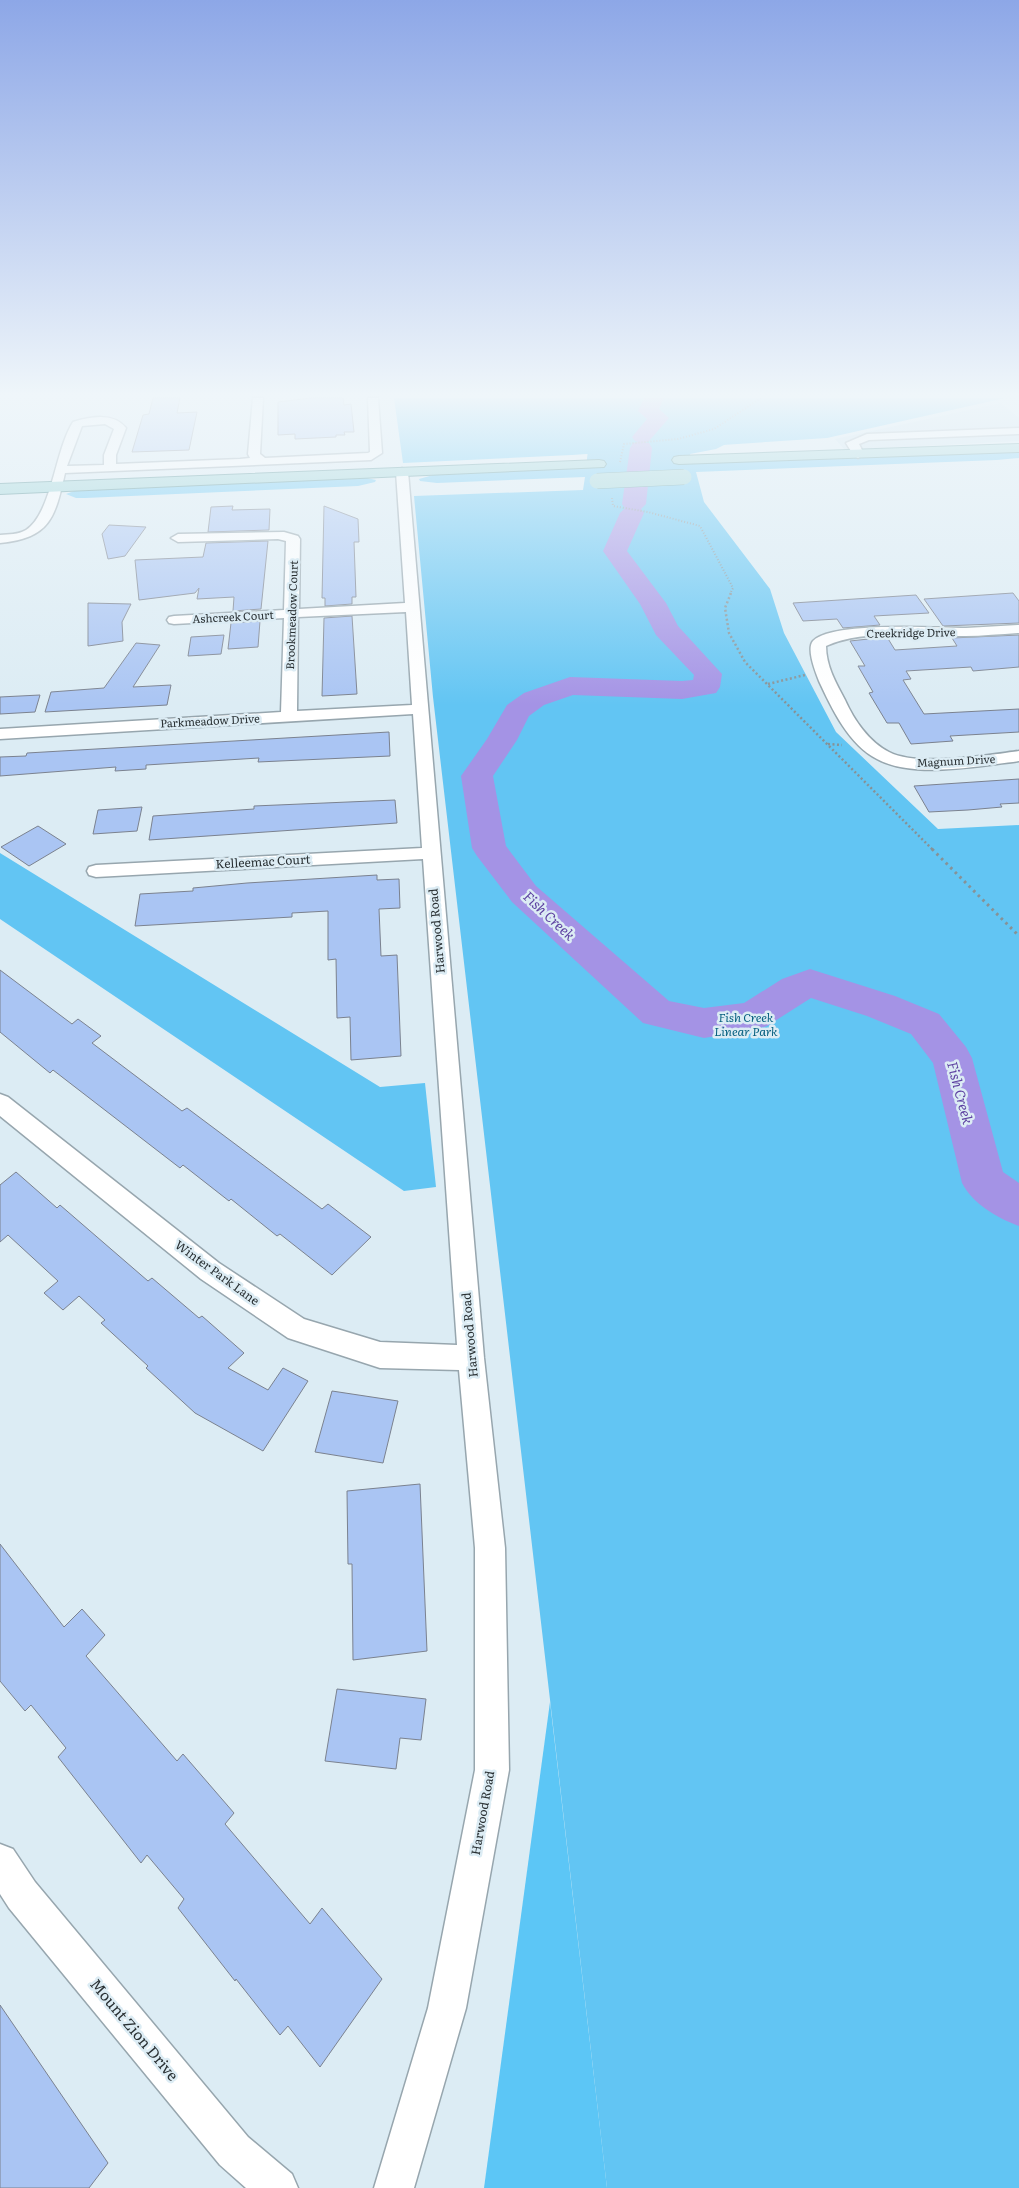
<svg xmlns="http://www.w3.org/2000/svg" width="1019" height="2188" font-family="Literata,serif">
	<style>
		.built { fill: #c9e0ec }
		.green { fill: #62c5f3 }
		.forest { fill: #5cc6f6 }
		.lines { fill: none; stroke-linecap: round; stroke-linejoin: round }
		.river { fill: #a493e5; fill-rule: evenodd }
		.building { fill: #aac5f3; stroke: #7b828f }
		.minor-casing { stroke: #97a6ae; stroke-width: 3 }
		.major-casing { stroke: #3e8388; stroke-width: 2 }
		.path-far2 { stroke: #869297; stroke-width: 2; stroke-dasharray: 1 2; stroke-linecap: butt }
		.path-far1 { stroke: #869297; stroke-width: 2.5; stroke-dasharray: 2 2.5; stroke-linecap: butt }
		.path { stroke: #869297; stroke-width: 3; stroke-dasharray: 2.5 4; stroke-linecap: butt }
		.minor { fill: #fff; fill-rule: evenodd }
		.major { fill: #92d0d3; fill-rule: evenodd }
		.major-bridge-casing { stroke: #3e8388; stroke-width: 16; stroke-linecap: butt }
		.major-bridge { stroke: #92d0d3; stroke-width: 15 }
		.labels { text-anchor: middle; stroke-width: 5; stroke-linejoin: round; paint-order: stroke }
		.far-street-label { font-size: 11px; fill: #293033; stroke: #dcecf4 }
		.street-label { font-size: 12px; fill: #293033; stroke: #dcecf4 }
		.park-label { font-size: 12px; font-style: italic; fill: #065f7f; stroke: #dcecf4 }
		.water-label { font-size: 14px; font-style: italic; fill: #5d41a1; stroke: #dcecf4 }
		.near-street-label { font-size: 15px; fill: #293033; stroke: #dcecf4 }
	</style>
	<rect width="100%" height="100%" fill="#dcecf4"/>
	<path class="built" d="M1001 403 1019 418V441L845 450 835 439Z"/>
	<g class="green">
		<path d="M812 401 716 449 690 454 693 463 1019 450V458L997 460 696 472 704 502 770 589 784 633 836 732 938 829 1019 825V2188H607L433 697 414 496 583 490 585 477 437 483 420 481 419 479 433 475 586 467 588 450Z"/>
		<path d="M358 476 376 480 375 482 358 486 85 498H76L66 494 77 490Z"/>
		<path d="M0 853 380 1087 425 1083 436 1187 404 1191 0 919Z"/>
	</g>
	<g class="forest">
		<path d="M394 398H1005L827 438 572 455 403 463Z"/>
		<path d="M550 1702 607 2188H484Z"/>
	</g>
	<g class="lines">
		<path class="river" d="M644 398H664L659 409 669 418 649 441 645 443H649L652 448 646 504 641 509 644 513 627 551 666 603 678 626 722 674 720 687 716 693 682 699 573 695 544 705 529 716 517 740 493 776 506 846 536 886 669 1001 704 1008 744 1003 782 979 810 969 895 996 939 1014 966 1047 972 1058 1003 1172 1019 1183V1226C997 1218 973 1204 962 1183L933 1063 911 1034 867 1016 811 998 767 1026 753 1030 704 1038 643 1023 512 902 477 856 472 848 461 776 487 739 507 705 524 693 570 677 682 681 693 680 694 675 656 635 640 604 603 551 620 513 625 508 622 504 630 448 633 443 638 442 635 441 632 437 647 419 638 411Z"/>
	</g>
	<g class="building">
		<path d="M153 398H180L177 413 197 412 189 450 132 452 143 415 149 414Z"/>
		<path d="M311 398H343L344 405 351 404 354 432H344L345 435H336V437L295 439V434L278 435V402Z"/>
		<path d="M233 506 232 510 270 509 269 530 208 532 211 507Z"/>
		<path d="M324 506 358 519 359 542H354L356 597H352V604L325 606V598H322Z"/>
		<path d="M109 525 146 527 125 556 108 559 102 534Z"/>
		<path d="M268 541 261 609 233 611 234 597 197 599 199 588 195 593 139 600 135 560 203 557 206 543Z"/>
		<path d="M1013 593 1019 601V623L943 626 924 599Z"/>
		<path d="M916 595 929 613 874 616 880 625 843 628 837 619 803 621 793 603Z"/>
		<path d="M88 603 131 604 122 622 123 641 88 646Z"/>
		<path d="M352 616 357 694 322 696 324 618Z"/>
		<path d="M260 621 258 647 228 649 231 623Z"/>
		<path d="M224 635 221 654 188 656 191 637Z"/>
		<path d="M1019 635V667L973 671 971 667 906 671 911 679 903 680 924 714 1019 709V732L950 736 953 741 911 744 899 723H887L869 693 873 692 858 666H865L850 641 887 637 895 650 957 646 952 638Z"/>
		<path d="M136 643 160 645 133 687 171 685 167 705 45 712 51 692 104 688Z"/>
		<path d="M40 695 35 712 0 714V697Z"/>
		<path d="M389 732 390 756 258 762 259 758 146 765V769L115 771 116 767 0 776V757L26 756 27 753Z"/>
		<path d="M1019 779V803L1000 804 1002 807 968 810 929 812 914 786Z"/>
		<path d="M395 800 397 823 149 840 153 816 254 809V806Z"/>
		<path d="M142 807 137 831 93 834 98 810Z"/>
		<path d="M38 826 66 844 29 866 1 847Z"/>
		<path d="M377 875V880L399 879 400 908 379 909 381 956 397 955 401 1056 351 1060 350 1017 337 1018 336 959 328 960V911L292 913V917L135 926 140 894 193 891V888L247 883Z"/>
		<path d="M0 970 72 1024 78 1019 101 1036 92 1043 182 1111 187 1108 322 1209 328 1204 371 1237 332 1275 280 1234 277 1236 231 1199 229 1201 183 1165 180 1168 53 1070 50 1073 0 1032Z"/>
		<path d="M16 1172 57 1208 60 1205 148 1281 152 1278 199 1318 202 1316 244 1353 228 1368 268 1390 283 1368 308 1381 263 1451 195 1413 146 1368 148 1366 101 1323 105 1320 79 1296 63 1310 44 1293 58 1281 8 1235 0 1242V1185Z"/>
		<path d="M332 1391 398 1401 383 1463 315 1452Z"/>
		<path d="M420 1484 427 1651 353 1660 352 1564H348L347 1491Z"/>
		<path d="M0 1544 64 1627 82 1609 105 1635 86 1656 177 1761 183 1754 234 1813 225 1824 310 1924 322 1908 382 1979 320 2067 288 2026 280 2035 236 1979 235 1981 178 1908 184 1899 147 1855 141 1863 58 1757 66 1748 31 1705 25 1711 0 1681Z"/>
		<path d="M337 1689 426 1699 421 1740 400 1738 396 1769 325 1761Z"/>
		<path d="M0 2005 108 2163 89 2188H0Z"/>
	</g>
	<g class="lines">
		<g class="minor-casing">
			<g id="minor">
				<path d="M253 398H263L260 454 265 458 368 453 370 452 368 398H378L382 453 371 460 65 473C55 518 50 538 0 543V535C9 534 18 535 26 530 52 513 55 450 73 422 90 417 113 412 126 428L116 455V464L240 459 250 458 248 454ZM105 424 114 429 104 455V465L67 466 82 426Z"/>
				<path d="M1019 428V434L869 440 859 444 864 454 858 458 854 456 846 443 867 434Z"/>
				<path d="M402 468 408 472 484 1358 505 1548 509 1770 466 2008 414 2188H374L428 2008 475 1770V1548L459 1370 380 1368 288 1338 201 1279 0 1116V1094L8 1097 219 1263 304 1319 380 1342 457 1345 423 859 96 877 89 875 87 871 89 867 96 865 422 848 413 714 0 739V729L281 712 284 618 174 624 169 623 167 620 169 617 174 616 284 610 286 541 278 539 178 542 171 538 178 534 284 532 298 536 300 539 299 609 405 603 396 472ZM406 612 412 705 297 711 298 617Z"/>
				<path d="M1019 625V633C1001 634 983 636 965 636 923 637 865 628 826 646 826 666 836 683 845 700 854 720 869 742 889 752 918 767 987 755 1019 751V761C979 766 914 779 877 759 849 745 832 709 819 681 816 673 806 649 813 641 833 621 936 628 966 628 984 627 1001 626 1019 625Z"/>
				<path d="M0 1844 13 1849 35 1882 248 2137 292 2174 298 2188H246L220 2165 9 1908 0 1894Z"/>
			</g>
		</g>
		<g class="major-casing">
			<g id="major">
				<path d="M1019 444V452L679 464 674 463 672 460 674 457 679 456Z"/>
				<path d="M599 460 604 461 606 464 604 467 0 494V484Z"/>
			</g>
		</g>
		<g class="path-far2">
			<path d="M620 462 624 444 678 439 714 429 761 398"/>
			<path d="M612 498 613 506 648 512 700 526 733 588 730 594"/>
		</g>
		<g class="path-far1">
			<path d="M731 593 725 608 729 633 745 662 933 850"/>
			<path d="M768 684 805 675"/>
			<path d="M828 744 842 745"/>
		</g>
		<path class="path" d="M932 849 1019 936"/>
		<use href="#minor" class="minor"/>
		<use href="#major" class="major"/>
		<g class="major-bridge-casing">
			<path id="major-bridge" d="M597 481 684 477"/>
		</g>
		<use href="#major-bridge" class="major-bridge"/>
	</g>
	<linearGradient id="sky" x2="0" y2="1"><stop stop-color="#8da7e7"/><stop offset="0.56" stop-color="#eff6fa"/><stop offset="1" stop-color="#eff6fa" stop-opacity="0"/></linearGradient>
	<rect width="1019" height="705" fill="url(#sky)"/>
	<g class="labels">
		<g class="far-street-label">
			<text transform="translate(292 615) rotate(-88)" y="4">Brookmeadow Court</text>
			<text transform="translate(233 617) rotate(-3)" y="4">Ashcreek Court</text>
			<text transform="translate(911 633) rotate(-1)" y="4">Creekridge Drive</text>
			<text transform="translate(210 721) rotate(-3)" y="4">Parkmeadow Drive</text>
			<text transform="translate(956 761) rotate(-3)" y="4">Magnum Drive</text>
		</g>
		<g class="street-label">
			<text transform="translate(263 862) rotate(-3)" y="4">Kelleemac Court</text>
			<text transform="translate(437 931) rotate(-95)" y="4">Harwood Road</text>
			<text transform="translate(217 1273) rotate(36)" y="4">Winter Park Lane</text>
			<text transform="translate(470 1335) rotate(-95)" y="4">Harwood Road</text>
			<text transform="translate(483 1813) rotate(-80)" y="4">Harwood Road</text>
		</g>
		<g class="park-label">
			<text x="746" y="1022">Fish Creek<tspan x="746" dy="14">Linear Park</tspan></text>
		</g>
		<g class="water-label">
			<text transform="translate(549 916) rotate(43)" y="5">Fish Creek</text>
			<text transform="translate(960 1093) rotate(75)" y="5">Fish Creek</text>
		</g>
		<g class="near-street-label">
			<text transform="translate(134 2030) rotate(50)" y="5">Mount Zion Drive</text>
		</g>
	</g>
</svg>
